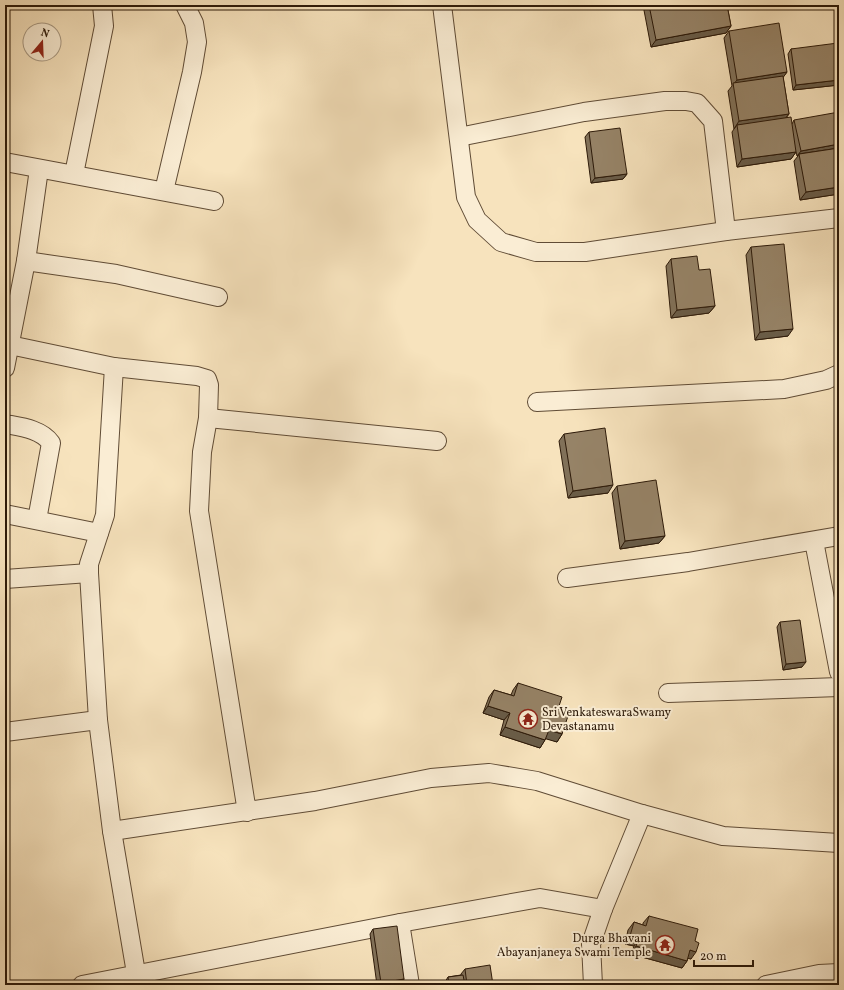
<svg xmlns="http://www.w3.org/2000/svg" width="844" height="990" font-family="Vollkorn,serif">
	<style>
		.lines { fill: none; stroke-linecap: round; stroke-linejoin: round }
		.minor-casing { stroke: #604c36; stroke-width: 20 }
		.minor { stroke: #faedd4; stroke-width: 18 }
		.wall { fill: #817159; stroke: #2d1a09 }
		.shaded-wall { fill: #695c48; stroke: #2d1a09 }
		.building { fill: #968367; stroke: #2d1a09 }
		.labels { text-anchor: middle; stroke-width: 4; stroke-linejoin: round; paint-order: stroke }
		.poi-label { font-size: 12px; fill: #2d1a09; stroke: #faedd4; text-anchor: start }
	</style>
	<rect width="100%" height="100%" fill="#f7e3bd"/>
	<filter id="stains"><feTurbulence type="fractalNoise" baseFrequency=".005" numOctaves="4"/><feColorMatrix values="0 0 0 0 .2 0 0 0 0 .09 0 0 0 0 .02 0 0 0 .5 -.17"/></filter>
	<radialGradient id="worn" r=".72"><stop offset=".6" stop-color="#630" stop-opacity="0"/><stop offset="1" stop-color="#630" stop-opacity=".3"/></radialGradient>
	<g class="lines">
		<g class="minor-casing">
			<g id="minor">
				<path d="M442 5 466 197 477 220 501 242 536 252H585L726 231 839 218"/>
				<path d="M459 137 584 112 665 101H686L697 103 713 121 726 231"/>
				<path d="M5 162 214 201"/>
				<path d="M74 174 104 26 102 5"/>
				<path d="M164 191 192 72 197 42 194 23 185 5"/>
				<path d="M26 261 116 274 218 297"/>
				<path d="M5 344 114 367 197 376 207 379 209 385 208 418 202 452 199 511 247 812"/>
				<path d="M114 367 105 515 89 564V573L98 720 112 831 138 985"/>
				<path d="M5 368 26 261 39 169"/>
				<path d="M537 402 784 389 826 380 839 374"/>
				<path d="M208 418 437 441"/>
				<path d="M5 424C21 427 41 429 51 443L37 520"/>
				<path d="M5 514 99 533"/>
				<path d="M814 541 839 672"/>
				<path d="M567 578 688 562 839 536"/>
				<path d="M5 579 89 573"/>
				<path d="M668 693 839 687"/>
				<path d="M5 732 98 720"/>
				<path d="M112 831 315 801 431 778 489 773 537 781 642 814 723 836 839 843"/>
				<path d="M603 909 642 814"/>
				<path d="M400 923 540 898 603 909 591 944 593 985"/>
				<path d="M82 985 400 923 410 985"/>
				<path d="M766 985 819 974 839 973"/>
			</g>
		</g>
		<use href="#minor" class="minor"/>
	</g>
	<g class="wall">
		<path d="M643 5H727L731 26 726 33 651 47Z"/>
		<path d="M729 31 787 72 783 77 789 114 786 118 792 124 794 120 839 194 800 200 794 161 798 156H797L796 152 791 159 737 167 732 132 734 129 728 91 732 86 724 38Z"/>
		<path d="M791 49 839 53V85L793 90 788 54Z"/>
		<path d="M589 132 627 174 623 179 591 183 585 137Z"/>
		<path d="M751 247 788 336 755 340 746 255Z"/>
		<path d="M671 259 699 270 715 306 709 313 671 318 666 266Z"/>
		<path d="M564 434 608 493 568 498 559 441Z"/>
		<path d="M617 486 665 536 659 543 620 549 612 493Z"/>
		<path d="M780 622 802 667 783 670 777 627Z"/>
		<path d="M518 683 558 709 562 734 557 742 546 738 540 748 500 735 504 720 483 713 489 697 494 690 511 695 513 690Z"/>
		<path d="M649 916 695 941 691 959 688 958 687 961 682 968 631 954 634 946 625 944 628 930 634 922 643 925V923Z"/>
		<path d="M373 929 404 979 401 985H377L370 934Z"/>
		<path d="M465 969 493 985H445V982L448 977 461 975V974Z"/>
	</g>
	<g class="shaded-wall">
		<path d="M731 26 726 33 651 47 656 40Z"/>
		<path d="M787 72 782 79 733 85 737 80Z"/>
		<path d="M839 80V85L793 90 796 85Z"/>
		<path d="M789 114 783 121 737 125 734 129 739 121Z"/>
		<path d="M839 144V148L799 154 798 156H797L801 151Z"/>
		<path d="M796 152 791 159 737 167 742 159Z"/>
		<path d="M627 174 623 179 591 183 595 178Z"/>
		<path d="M839 187V194L800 200 806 192Z"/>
		<path d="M715 306 709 313 671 318 677 310Z"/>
		<path d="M793 329 788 336 755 340 760 332Z"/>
		<path d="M613 485 608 493 568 498 573 491Z"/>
		<path d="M665 536 659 543 620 549 625 541Z"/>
		<path d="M806 662 802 667 783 670 786 664Z"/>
		<path d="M488 706 510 713 504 720 483 713Z"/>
		<path d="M505 727 545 740 540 748 500 735Z"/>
		<path d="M549 730 562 734 557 742 543 738Z"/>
		<path d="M630 936 639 938 634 946 625 944Z"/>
		<path d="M636 946 687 961 682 968 631 954Z"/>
		<path d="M690 950 696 952 691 959 685 958Z"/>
		<path d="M404 979 401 985H379L381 983Z"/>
	</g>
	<g class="building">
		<path d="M649 5H727L731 26 656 40Z"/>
		<path d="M779 23 787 72 737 80 729 31Z"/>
		<path d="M838 43 839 53V80L796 85 791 49Z"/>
		<path d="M783 76 789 114 739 121 733 83Z"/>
		<path d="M839 112V144L801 151 794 120Z"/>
		<path d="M791 117 796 152 742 159 737 125Z"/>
		<path d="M620 128 627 174 595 178 589 132Z"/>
		<path d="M839 148V187L806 192 799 154Z"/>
		<path d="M784 244 793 329 760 332 751 247Z"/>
		<path d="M697 256 699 270 710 269 715 306 677 310 671 259Z"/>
		<path d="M605 428 613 485 573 491 564 434Z"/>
		<path d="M656 480 665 536 625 541 617 486Z"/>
		<path d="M800 620 806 662 786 664 780 622Z"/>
		<path d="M518 683 562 697 558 709 569 713 562 734 549 730 545 740 505 727 510 713 488 706 494 690 514 696Z"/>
		<path d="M649 916 698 929 695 941 699 943 696 952 690 950 687 961 636 946 639 938 630 936 634 922 646 926Z"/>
		<path d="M397 926 404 979 381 983 373 929Z"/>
		<path d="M490 965 493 985H467L465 969Z"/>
		<path d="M463 975 465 985H449L448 977Z"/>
		<path d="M806 982V985H791Z"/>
	</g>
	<defs>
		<g id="temple-ring" transform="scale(1)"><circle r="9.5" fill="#faedd4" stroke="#8f2418" stroke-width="1.5"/><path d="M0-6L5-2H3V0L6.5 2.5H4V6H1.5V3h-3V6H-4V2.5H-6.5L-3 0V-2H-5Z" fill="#8f2418"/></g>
	</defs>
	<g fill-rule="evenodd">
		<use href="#temple-ring" x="528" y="719"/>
		<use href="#temple-ring" x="665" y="945"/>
	</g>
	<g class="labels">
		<g class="poi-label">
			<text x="542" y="716">Sri VenkateswaraSwamy<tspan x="542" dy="14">Devastanamu</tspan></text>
			<text x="651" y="942" text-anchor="end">Durga Bhavani<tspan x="651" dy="14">Abayanjaneya Swami Temple</tspan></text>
		</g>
	</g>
	<rect width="844" height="990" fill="none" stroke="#f7e3bd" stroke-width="20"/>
	<rect x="6" y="6" width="832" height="978" fill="none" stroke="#2d1a09" stroke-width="2"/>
	<rect x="10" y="10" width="824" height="970" fill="none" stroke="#2d1a09"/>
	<g transform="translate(42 42) rotate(19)"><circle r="19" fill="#faedd4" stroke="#a89983"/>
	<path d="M0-3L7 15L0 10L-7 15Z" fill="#8f2418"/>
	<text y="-6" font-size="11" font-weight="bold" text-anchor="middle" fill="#2d1a09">N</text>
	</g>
	<path d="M694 960v6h59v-6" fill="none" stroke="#2d1a09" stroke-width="2"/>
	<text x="700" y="960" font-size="12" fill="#2d1a09" stroke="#faedd4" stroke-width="3" paint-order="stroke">20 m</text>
	<rect width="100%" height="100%" filter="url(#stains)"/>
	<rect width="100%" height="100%" fill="url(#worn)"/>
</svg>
